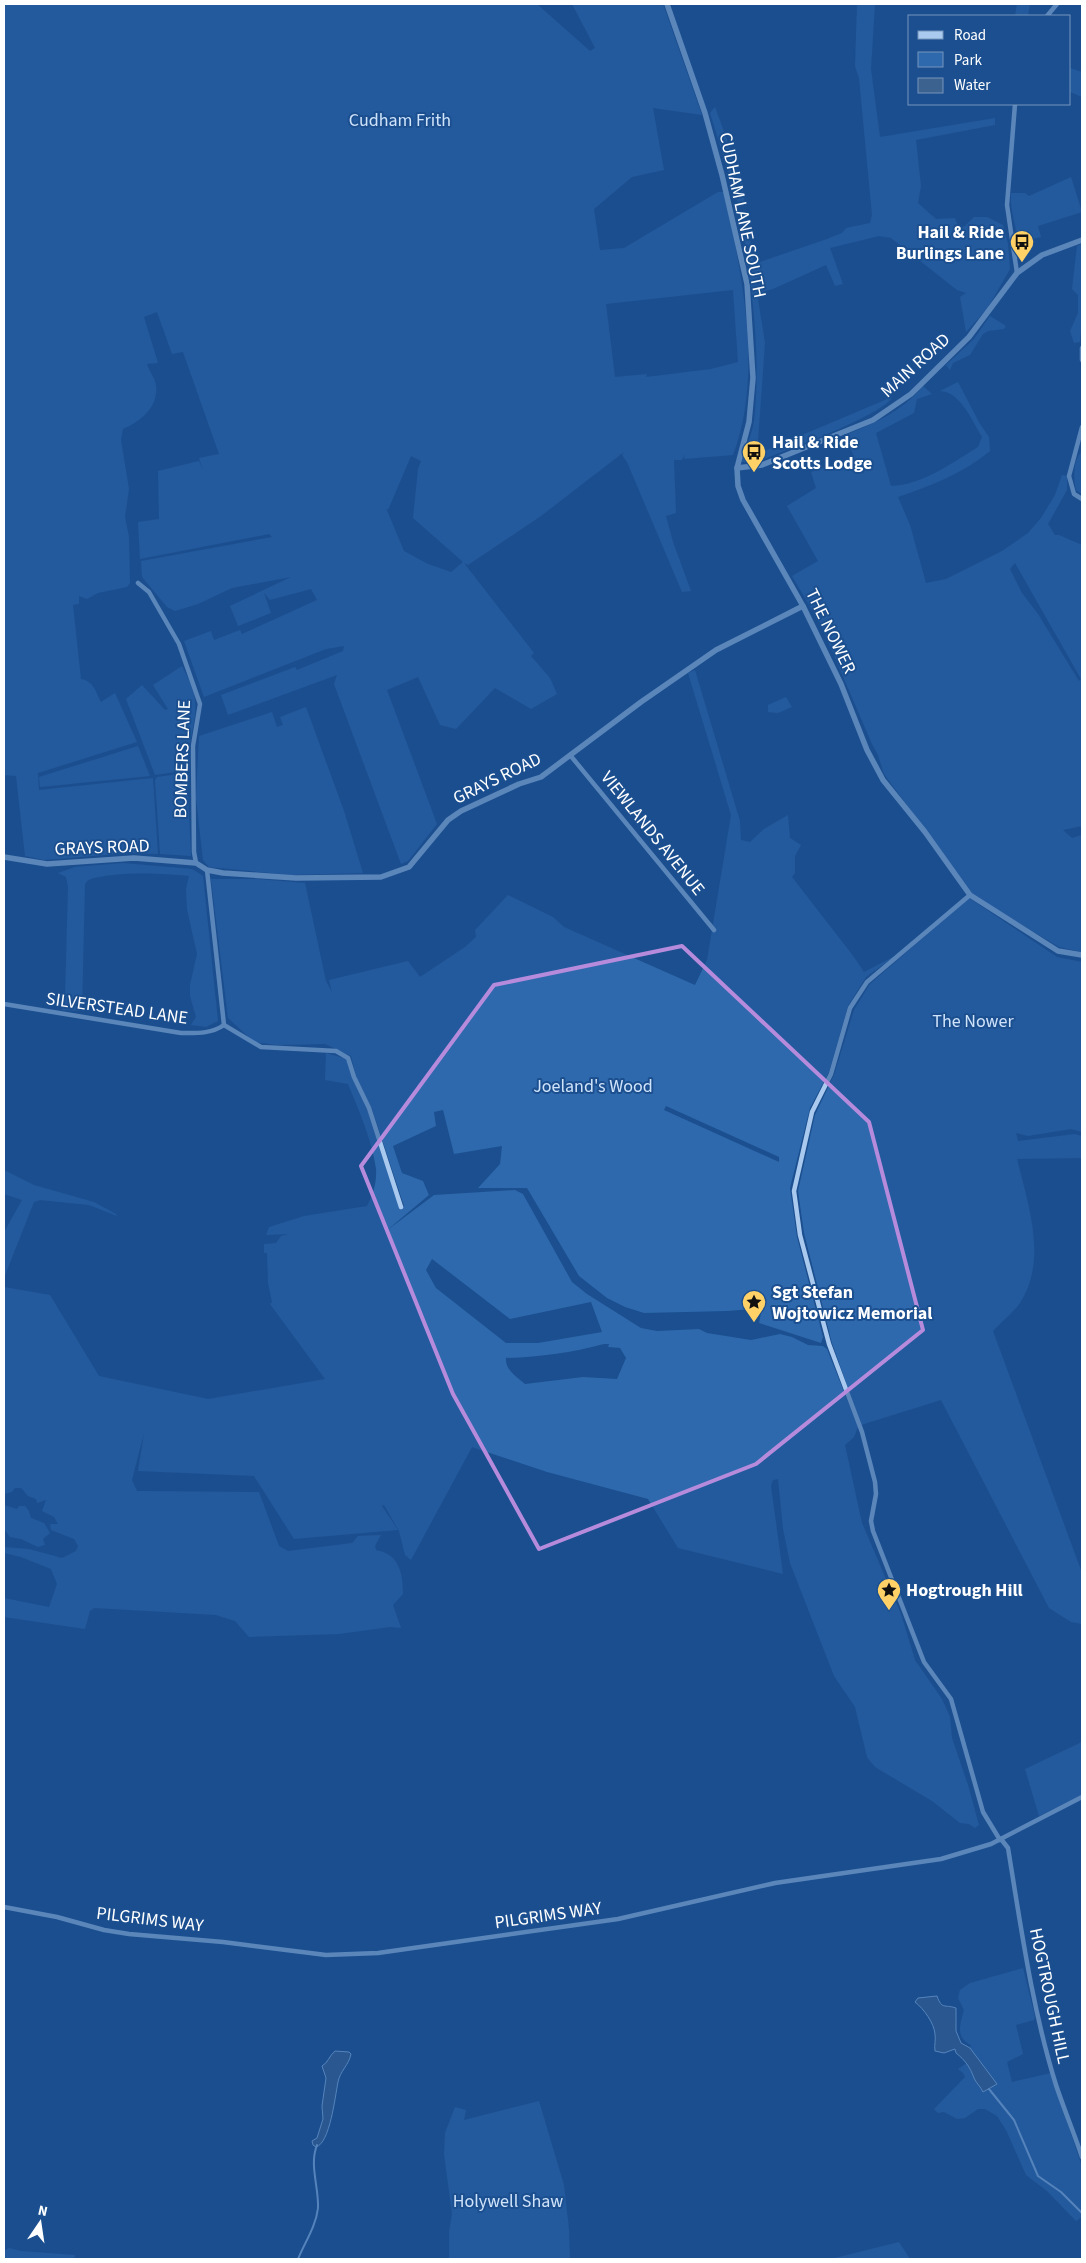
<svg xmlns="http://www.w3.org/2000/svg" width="1086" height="2263" font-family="'Source Sans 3',sans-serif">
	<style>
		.green { fill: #2e69ad; fill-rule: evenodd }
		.water { fill: #3c6290; stroke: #9cc4f0 }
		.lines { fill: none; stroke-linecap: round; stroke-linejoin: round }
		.stream { stroke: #9cc4f0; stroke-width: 2 }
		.minor { stroke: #a9c9ee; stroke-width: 4.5 }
		.tertiary { stroke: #a9c9ee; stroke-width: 5.5 }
		.marked { fill: none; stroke: #b68bdc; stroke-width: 4; stroke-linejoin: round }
		.labels { text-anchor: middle; stroke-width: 4; stroke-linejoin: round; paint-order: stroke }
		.park-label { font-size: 18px; fill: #cfe3fa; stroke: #1b4f8f }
		.street-label { font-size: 18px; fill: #fff; stroke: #1b4f8f }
		.poi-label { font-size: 18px; font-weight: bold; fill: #fff; stroke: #1b4f8f; text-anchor: start }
	</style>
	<rect width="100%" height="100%" fill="#1b4f8f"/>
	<g class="green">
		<path d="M4 4H537L590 51 595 48 572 4H663L702 115 653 108 664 170 632 177 594 209 600 250 624 248 718 192H725C741 275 764 373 733 455L684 459 685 454 682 460H674L676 513 666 516 673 542 691 591 682 592 627 462 622 455 624 452 541 516 468 565 464 563 534 653 531 656 550 678 557 694 531 709 495 688 456 729 440 725 418 677 387 690 437 824 408 861 401 864 334 684 337 675 228 715 221 695 295 667 297 670 343 651 344 646 326 649 204 697 184 641 211 631 214 640 240 630 242 634 317 600 311 589 270 600 264 593 271 613 238 626 230 606 291 577 232 588 198 604 175 611 167 607 142 577 141 561 272 537 269 534 140 559 138 522 159 519 158 471 199 461 203 470 199 458 219 454 183 352 172 354 157 312 144 317 158 363 147 364C149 371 155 378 156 385 159 407 140 422 123 429L121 440 129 489 125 517 129 537 130 583 127 587 98 593 87 599 79 596V604L73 605 81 679C94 682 95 690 101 702L115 693 137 742 38 773 39 790 153 778 158 854 129 853 44 860 25 856 16 776 4 775V118L6 113 4 116ZM733 290 738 362 711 369 646 377 647 374 615 377 606 304ZM411 456 421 461 418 469 413 518 463 562 451 572 428 564 404 551 386 508 388 510Z"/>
		<path d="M857 4H875L871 69 880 137 995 118V125L916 140 921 186 918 203 936 219 955 218 959 228 965 226 974 217H987L1003 225 1008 244 1010 269 987 309 966 332 960 297 966 293 957 290 891 238 879 236 830 248 843 284 835 286 826 265 773 289 757 293 765 343 757 454 892 397C883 416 778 453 754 463L742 462C745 448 752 435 754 421 762 355 751 278 740 214L746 215 754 264 827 239 842 233 846 228 870 223 872 215 859 78 855 66Z"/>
		<path d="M1017 4H1030L1028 16H1015Z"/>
		<path d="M1070 68 1082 72V97L1070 92Z"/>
		<path d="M715 107 742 181 745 206 739 207 710 113Z"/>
		<path d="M1071 177 1082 212 1038 226 1041 237 1018 242C1016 225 1010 210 1011 193H1025L1029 196Z"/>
		<path d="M1082 244V318L1080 342 1074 343 1070 331 1078 313V295L1072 289 1077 246Z"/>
		<path d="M990 316 1006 326 1004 329 988 331 983 334 970 355 953 363 950 370 946 365 974 339Z"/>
		<path d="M958 382 980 424 989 437 990 451C964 473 930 486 898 497L910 525 926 583 946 579 1002 551 1028 533 1041 518 1055 495 1062 475 1067 476V490L1048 524 1055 535H1059L1082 545V826L1063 830 1072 838 1082 835V952L1059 947 974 896 884 774 878 755 872 744 821 625 792 576 818 561 787 506 816 488 811 472 854 457 845 435C874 424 904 410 923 386L932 394 917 399 914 413 876 433 891 486C922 485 952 463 978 447L982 437C972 421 961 392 940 391ZM1015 563 1081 679 1079 681 1038 614 1022 593 1010 569Z"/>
		<path d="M1082 451V494L1076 490C1073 477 1073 461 1082 451Z"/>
		<path d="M182 666C200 700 197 706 190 743L185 741C187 751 190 764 182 771L155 775 126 699 142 685 165 710 168 709 153 685Z"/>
		<path d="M695 670 740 821 741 840 750 842 764 829 788 815 790 838 801 845 795 856V873L792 877 854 957 864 972 895 956 866 977 848 1006 829 1072 810 1108 790 1188 797 1237 823 1337 821 1343 759 1323 762 1308 728 1311 644 1313 625 1307 607 1298 579 1276 527 1188H478L500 1164 502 1146 454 1154 443 1110 434 1112 436 1126 393 1146 402 1173 423 1181 429 1195 386 1231 434 1195 515 1190 523 1194 572 1282 587 1294 641 1328 657 1331 699 1329 707 1333 751 1340 780 1334 792 1337 808 1345 823 1346 827 1349 858 1427 854 1437 845 1445 862 1523 901 1614 915 1660 942 1699 950 1717 952 1738 968 1785 979 1825 975 1828 969 1824 960 1823 932 1801 875 1767 867 1757 855 1707 834 1676 790 1563 783 1529 778 1479 773 1480 771 1486 783 1574 678 1548 648 1499 547 1472 472 1447 411 1560 405 1555 399 1531 384 1505 382 1506 398 1530 294 1539 254 1476 138 1471 144 1433 132 1480 137 1491 259 1492 279 1546 288 1551 352 1543 358 1536 381 1535 375 1546 376 1550C399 1554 403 1573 403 1594L393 1605 401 1628 390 1627 339 1634 249 1637 235 1621 216 1615 94 1608 90 1611 85 1629 4 1617V1598L49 1607 57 1584 51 1569 21 1557 4 1553V1547L29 1549 62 1558 76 1551 78 1546 74 1539 51 1530 50 1524H58L54 1517 42 1511 46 1500 37 1503 36 1499 28 1496 21 1488H15L12 1492 4 1494V1287L50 1295 99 1376 208 1399 325 1379 270 1304 272 1302 268 1283 267 1253H264V1244L276 1243 281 1236 288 1234 266 1235 269 1227 304 1216 367 1206C373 1195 377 1182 376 1169 372 1140 359 1111 348 1084L325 1080 326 1053 347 1059 367 1109 400 1208 404 1206 372 1109 357 1080 351 1056 325 1044 277 1045 254 1042 228 1018 211 879H257L305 883 326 981 332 992 329 980 408 961 420 977 465 947 476 937 475 930 508 895 553 917 564 927 695 985 707 960 731 815 688 673ZM666 1106 779 1157V1162L664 1110ZM432 1259 510 1319 591 1302 602 1332 538 1343H506L436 1288 426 1270ZM604 1344H609L608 1347 620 1348 626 1358 617 1379 583 1377 525 1384C517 1377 505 1370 506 1358 540 1357 571 1353 604 1344Z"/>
		<path d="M786 697 792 707 778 713 768 712V705Z"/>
		<path d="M306 707 344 811 363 873 291 875 209 867 203 860 196 798 199 736 272 712 277 727 283 725 280 717Z"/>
		<path d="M138 746 150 776 40 787 39 777Z"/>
		<path d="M187 773 191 856 160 854 155 780 157 777Z"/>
		<path d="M123 863 192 869 203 876 218 1021 206 1027 191 1025 196 1017 190 996V985L197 954 187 909 186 889 189 876C162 873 113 871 88 880L85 884 82 1011 62 1010 65 998 68 887 66 877 58 873 75 867Z"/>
		<path d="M969 898 1057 957 1082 962V1132L1071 1129 1028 1136 1016 1133 1018 1141 1075 1134 1082 1136V1158L1017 1159C1028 1204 1048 1260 1020 1303 1013 1313 1001 1322 993 1331L1082 1573V1624L1071 1622 1049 1608 941 1400 861 1425 832 1343 804 1233 798 1191 815 1115 834 1075 854 1010 870 984Z"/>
		<path d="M4 1170 34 1185 94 1202 116 1214 117 1216 89 1205 40 1200 34 1202 4 1278V1232L22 1200 4 1194Z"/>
		<path d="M4 1505 17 1509 19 1506H25L29 1511 31 1518 44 1523 50 1533 43 1539 45 1545 38 1547 21 1539 10 1537 4 1529Z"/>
		<path d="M1082 1742V1795L1039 1816 1025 1769Z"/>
		<path d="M1023 1968 1035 2017 1034 2020 1016 2025 1023 2054 1007 2062 1012 2082 1051 2073 1082 2167V2217L1076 2221 1047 2191 1026 2175 1006 2130 997 2116 985 2109H978L965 2118 957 2119 944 2112 938 2113 934 2109 965 2077 963 2073 958 2069 967 2063 983 2091 992 2077 970 2048 971 2045C955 2037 960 2024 964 2010L958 1998 960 1990 970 1983Z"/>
		<path d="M539 2101 564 2185 569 2229 570 2259H449V2232L452 2214 444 2154 445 2133 455 2107 466 2110 464 2120Z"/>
		<path d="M899 2242 910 2259H831Z"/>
		<path d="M9 2248 21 2251 75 2255 74 2259H4V2251Z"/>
	</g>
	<g class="water">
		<path d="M937 1996C942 2010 944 2004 956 2008V2031L961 2043 970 2048 997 2084 983 2092C981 2087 976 2083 974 2078 970 2067 965 2060 956 2053L955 2049 944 2053 935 2051C934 2045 936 2040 935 2034 934 2023 924 2009 915 2002L918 1998Z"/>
		<path d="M335 2051 349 2052 351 2054C349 2065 340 2071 338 2082 335 2097 330 2143 316 2147L313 2145 312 2141 317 2138 323 2119 322 2106 326 2078 322 2066C328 2063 329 2056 335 2051Z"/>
	</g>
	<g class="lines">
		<g class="stream">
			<path d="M989 2089 1014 2120 1038 2176 1061 2192 1082 2213"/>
			<path d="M298 2259C305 2242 316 2226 318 2208 319 2187 309 2165 317 2145"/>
		</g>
		<g class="minor">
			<path d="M1047 16 1057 4"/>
			<path d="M1015 104 1007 205 1017 273"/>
			<path d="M1082 348V360"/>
			<path d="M1082 427 1069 476 1074 494 1082 499"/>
			<path d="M138 583 149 592 179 644 200 704 193 746 194 852 196 863"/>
			<path d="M570 755 714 930"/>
			<path d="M207 870 224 1025"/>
			<path d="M970 895 867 982 850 1008 831 1074 812 1112 794 1191 800 1235 829 1344 862 1432 875 1482 876 1494 871 1521 873 1531 924 1662 951 1699 983 1812 1000 1840"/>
			<path d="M4 1004 181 1033C197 1033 211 1034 224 1025"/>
			<path d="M224 1025 261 1047 336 1051 348 1058 354 1077 369 1108 401 1207"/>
			<path d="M1001 1839 1008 1848C1021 1927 1032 2008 1056 2085 1064 2109 1074 2133 1082 2157"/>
			<path d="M4 1907 57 1917 104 1930 129 1934 223 1942 326 1955 378 1953 618 1919 775 1883 941 1859 991 1844 1082 1797"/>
		</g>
		<g class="tertiary">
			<path d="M667 4 705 113 722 175 747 284 753 378 749 422 737 468 738 486 743 500 803 606 841 684 867 750 883 780 925 832 970 895 1058 951 1082 955"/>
			<path d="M737 468 762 465 873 420 911 394 969 337 1017 273 1042 255 1082 240"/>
			<path d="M4 857 47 864 134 858 196 863 207 870 223 873 296 878 381 877 409 867 448 820 461 811 519 784 541 777 641 702 716 650 803 606"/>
		</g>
	</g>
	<path d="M0 0H1086V2263H0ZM682 946 869 1122 923 1330 756 1464 539 1549 453 1394 361 1166 494 985Z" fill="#1b4f8f" fill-opacity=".55" fill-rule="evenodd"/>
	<path class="marked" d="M682 946 869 1122 923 1330 756 1464 539 1549 453 1394 361 1166 494 985Z"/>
	<defs>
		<g id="bus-pin" transform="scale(1.25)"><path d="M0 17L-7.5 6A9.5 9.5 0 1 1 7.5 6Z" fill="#ffd166" stroke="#1b4f8f"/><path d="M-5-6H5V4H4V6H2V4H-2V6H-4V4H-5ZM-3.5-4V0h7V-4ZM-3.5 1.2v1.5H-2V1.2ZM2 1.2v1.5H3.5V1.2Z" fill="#111"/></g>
		<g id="sight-pin" transform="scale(1.25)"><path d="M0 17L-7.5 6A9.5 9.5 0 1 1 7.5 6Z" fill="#ffd166" stroke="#1b4f8f"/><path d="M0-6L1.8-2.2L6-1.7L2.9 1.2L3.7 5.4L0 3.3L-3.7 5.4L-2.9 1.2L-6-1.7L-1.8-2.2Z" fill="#111"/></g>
	</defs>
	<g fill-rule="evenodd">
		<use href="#bus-pin" x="1022" y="242"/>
		<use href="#bus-pin" x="754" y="452"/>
		<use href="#sight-pin" x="754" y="1302"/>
		<use href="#sight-pin" x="889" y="1590"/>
	</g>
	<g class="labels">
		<g class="park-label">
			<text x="400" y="126">Cudham Frith</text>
			<text x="973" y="1027">The Nower</text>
			<text x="593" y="1092">Joeland's Wood</text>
			<text x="508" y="2207">Holywell Shaw</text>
		</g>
		<g class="street-label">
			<text transform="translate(743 215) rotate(78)" y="6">CUDHAM LANE SOUTH</text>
			<text transform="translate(915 365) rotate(-42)" y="6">MAIN ROAD</text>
			<text transform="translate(831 631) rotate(64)" y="6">THE NOWER</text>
			<text transform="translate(182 759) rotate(-88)" y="6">BOMBERS LANE</text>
			<text transform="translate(497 778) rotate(-26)" y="6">GRAYS ROAD</text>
			<text transform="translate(653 833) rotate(51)" y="6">VIEWLANDS AVENUE</text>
			<text transform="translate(102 847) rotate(-2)" y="6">GRAYS ROAD</text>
			<text transform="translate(117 1008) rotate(8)" y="6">SILVERSTEAD LANE</text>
			<text transform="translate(548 1915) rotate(-8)" y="6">PILGRIMS WAY</text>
			<text transform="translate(150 1919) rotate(7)" y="6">PILGRIMS WAY</text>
			<text transform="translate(1050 1996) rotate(78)" y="6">HOGTROUGH HILL</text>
		</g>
		<g class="poi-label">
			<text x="1004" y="238" text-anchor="end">Hail &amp; Ride<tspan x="1004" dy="21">Burlings Lane</tspan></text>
			<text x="772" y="448">Hail &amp; Ride<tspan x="772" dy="21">Scotts Lodge</tspan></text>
			<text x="772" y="1298">Sgt Stefan<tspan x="772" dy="21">Wojtowicz Memorial</tspan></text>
			<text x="906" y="1596">Hogtrough Hill</text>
		</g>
	</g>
	<rect width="1086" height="2263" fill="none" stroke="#ffffff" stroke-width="10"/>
	<rect x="908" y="15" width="162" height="90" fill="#1b4f8f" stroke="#7695bc"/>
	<rect x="918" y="31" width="25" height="8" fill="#a9c9ee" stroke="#7695bc"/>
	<text x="954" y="40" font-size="15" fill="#ffffff">Road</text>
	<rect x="918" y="52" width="25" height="15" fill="#2e69ad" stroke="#7695bc"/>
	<text x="954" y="65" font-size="15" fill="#ffffff">Park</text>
	<rect x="918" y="78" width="25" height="15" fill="#3c6290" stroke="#7695bc"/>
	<text x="954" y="90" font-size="15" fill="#ffffff">Water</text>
	<g transform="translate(40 2223) rotate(13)" stroke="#1b4f8f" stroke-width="4" paint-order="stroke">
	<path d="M0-4L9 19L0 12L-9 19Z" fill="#ffffff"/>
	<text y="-8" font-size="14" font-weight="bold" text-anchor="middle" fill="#ffffff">N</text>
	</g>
</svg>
